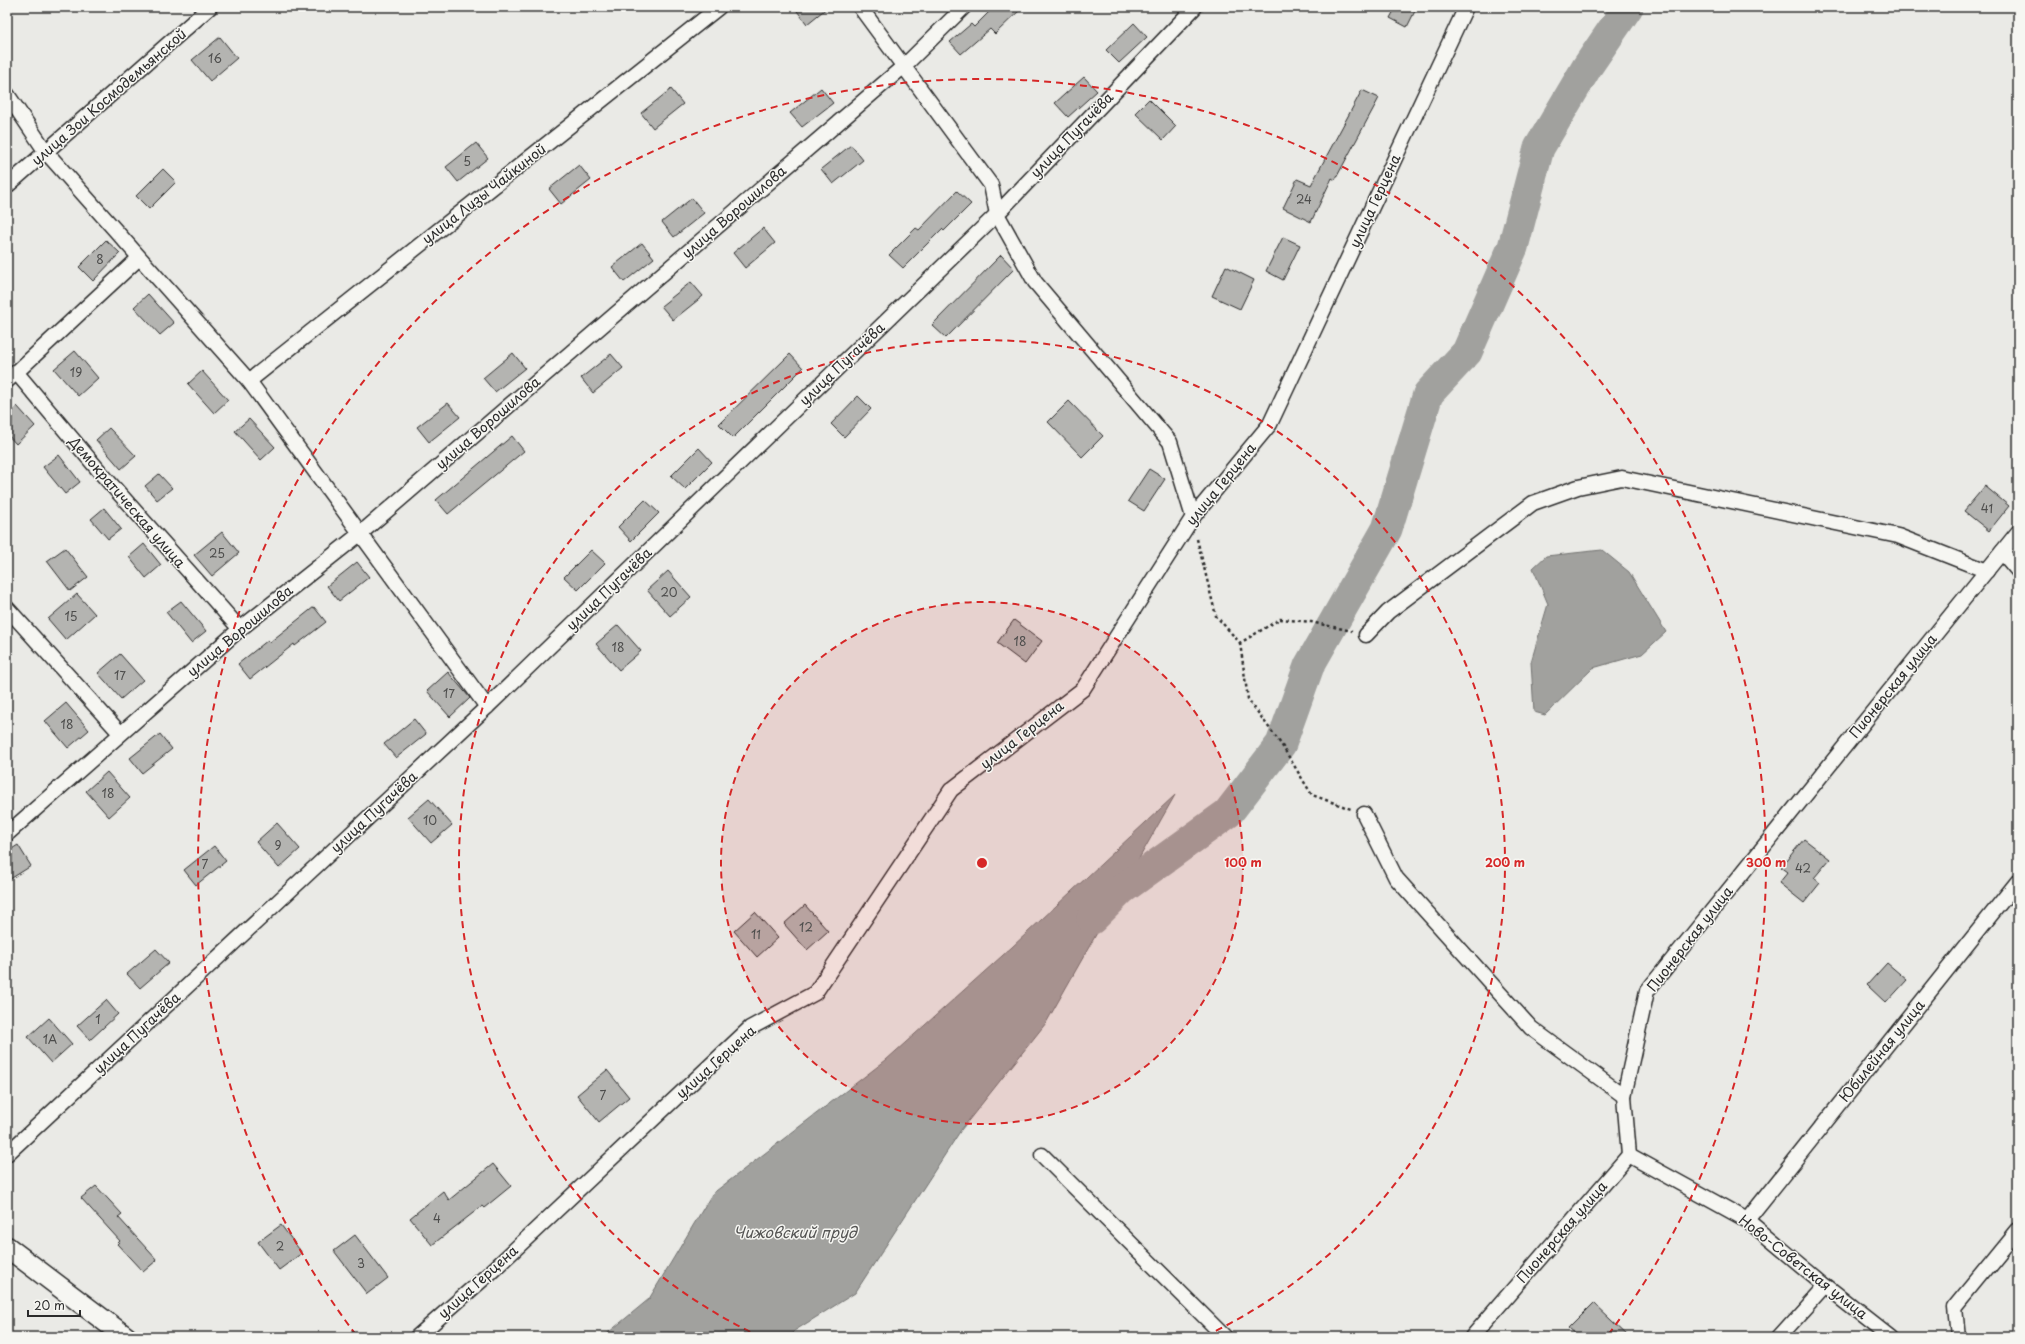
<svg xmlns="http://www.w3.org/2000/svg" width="2025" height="1344" font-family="'Playpen Sans',sans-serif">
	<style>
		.water { fill: #a1a19e; stroke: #727270 }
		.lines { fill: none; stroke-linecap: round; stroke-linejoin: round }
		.river { stroke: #a1a19e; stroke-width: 31 }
		.building { fill: #b4b4b1; stroke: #2b2b2b }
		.street-casing { stroke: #2b2b2b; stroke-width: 17 }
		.secondary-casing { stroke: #2b2b2b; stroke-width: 23 }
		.path { stroke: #2b2b2b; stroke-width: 2.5; stroke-dasharray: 3 3; stroke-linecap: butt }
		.street { stroke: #f6f6f2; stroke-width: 14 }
		.secondary { stroke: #f6f6f2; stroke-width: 20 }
		.ring { fill: none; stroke: #d62828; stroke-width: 2; stroke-dasharray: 7 5 }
		.labels { text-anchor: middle; stroke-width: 3; stroke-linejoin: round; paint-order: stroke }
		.number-label { font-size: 12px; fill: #4d4d4c }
		.street-label { font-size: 14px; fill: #2b2b2b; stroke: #f6f6f2 }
		.water-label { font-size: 15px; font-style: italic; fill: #545453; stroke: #f6f6f2 }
		.centre { fill: #d62828; stroke: #f6f6f2; stroke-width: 2 }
		.ring-label { font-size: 12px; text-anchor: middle; font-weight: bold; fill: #d62828; stroke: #f6f6f2; stroke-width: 3; stroke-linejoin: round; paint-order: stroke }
	</style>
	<rect width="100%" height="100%" fill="#eaeae6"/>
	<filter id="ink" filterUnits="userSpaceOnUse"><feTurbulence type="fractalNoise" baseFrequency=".025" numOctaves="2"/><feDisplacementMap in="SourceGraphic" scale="8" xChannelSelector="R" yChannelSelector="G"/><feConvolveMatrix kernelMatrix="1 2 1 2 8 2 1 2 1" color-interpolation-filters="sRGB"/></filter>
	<g filter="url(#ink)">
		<g class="water">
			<path d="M1602 550 1629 572 1666 632 1642 654 1593 668 1545 715 1534 712 1531 662 1548 604 1533 568 1546 556Z"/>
			<path d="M1175 795 1046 1023 961 1130 855 1293 794 1331 792 1337H603L649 1299 712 1194 886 1060 1012 947Z"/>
		</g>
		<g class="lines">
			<path class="river" d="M1092 919 1121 890 1228 813 1281 744 1309 666 1387 529 1428 394 1467 352 1513 247 1539 148 1587 67 1628 7"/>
		</g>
		<g class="building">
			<path d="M794 7H828L807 24Z"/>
			<path d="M994 7H1023L995 34 990 29 961 54 950 42 971 24 974 27Z"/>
			<path d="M1396 7H1417L1407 27 1390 18Z"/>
			<path d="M1134 23 1147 37 1119 63 1106 50Z"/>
			<path d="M220 37 237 58 210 81 192 60Z"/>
			<path d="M1084 77 1097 91 1068 117 1055 103Z"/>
			<path d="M821 88 833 103 802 127 790 113Z"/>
			<path d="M671 89 683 104 653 128 641 113Z"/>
			<path d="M1362 90 1379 98 1335 180 1332 178 1311 222 1283 208 1297 179 1311 185Z"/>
			<path d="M1149 99 1176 126 1163 140 1135 113Z"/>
			<path d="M476 143 488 158 458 182 446 167Z"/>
			<path d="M851 145 863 160 833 184 821 169Z"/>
			<path d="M579 165 591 180 561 204 549 189Z"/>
			<path d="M163 169 176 182 149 209 136 196Z"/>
			<path d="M957 191 971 204 944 231 942 229 903 268 889 255 916 228 919 230Z"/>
			<path d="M692 198 704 213 674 237 662 222Z"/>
			<path d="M763 228 775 243 745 268 733 253Z"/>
			<path d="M1283 237 1300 245 1283 280 1266 271Z"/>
			<path d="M106 240 120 253 93 281 79 267Z"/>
			<path d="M642 243 654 258 624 282 612 267Z"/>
			<path d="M1001 255 1014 269 946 338 932 325Z"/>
			<path d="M1226 266 1254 280 1240 309 1212 296Z"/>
			<path d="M691 282 703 296 673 320 661 306Z"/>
			<path d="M148 294 174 323 160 335 134 307Z"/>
			<path d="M75 351 98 378 78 396 54 369Z"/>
			<path d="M513 353 525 368 495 392 483 378Z"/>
			<path d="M611 354 623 368 593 393 581 378Z"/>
			<path d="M790 354 803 368 733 438 719 424Z"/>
			<path d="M202 371 228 400 214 413 188 384Z"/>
			<path d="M858 396 871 409 844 437 831 424Z"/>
			<path d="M1069 401 1103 436 1082 457 1048 422Z"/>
			<path d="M448 403 460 417 429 442 417 427Z"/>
			<path d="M17 406 35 426 16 444 7 434V416Z"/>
			<path d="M249 419 275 447 261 460 235 431Z"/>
			<path d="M109 428 136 456 121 469 96 440Z"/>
			<path d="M512 436 524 451 448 514 436 500Z"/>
			<path d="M699 448 712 462 685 489 671 476Z"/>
			<path d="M59 455 80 482 65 494 43 467Z"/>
			<path d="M1149 469 1165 479 1144 511 1128 501Z"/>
			<path d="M159 474 172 488 157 500 145 486Z"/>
			<path d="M1985 486 2009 506 1989 531 1964 511Z"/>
			<path d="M645 500 659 513 631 541 618 527Z"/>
			<path d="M104 508 121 529 108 539 91 519Z"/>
			<path d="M222 532 239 553 212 576 194 555Z"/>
			<path d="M144 544 161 565 146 578 129 557Z"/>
			<path d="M65 548 88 577 70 591 47 561Z"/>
			<path d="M591 550 605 563 578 590 564 577Z"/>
			<path d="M357 562 369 577 339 601 327 586Z"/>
			<path d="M668 571 691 597 670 616 647 590Z"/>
			<path d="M77 594 95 614 66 640 48 619Z"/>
			<path d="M181 601 206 631 191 643 166 612Z"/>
			<path d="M314 607 326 622 295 646 294 644 250 679 238 664 268 640 270 642Z"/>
			<path d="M1014 620 1042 641 1025 664 997 643Z"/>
			<path d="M618 625 641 651 619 670 596 644Z"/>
			<path d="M120 654 143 680 121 699 98 673Z"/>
			<path d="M448 672 470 698 450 717 427 691Z"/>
			<path d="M66 703 89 730 68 748 45 721Z"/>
			<path d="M414 719 426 734 396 758 384 744Z"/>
			<path d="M160 734 172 749 142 773 130 758Z"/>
			<path d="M107 772 130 798 109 817 86 791Z"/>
			<path d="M429 799 452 825 431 843 408 817Z"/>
			<path d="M277 823 300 849 279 868 256 842Z"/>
			<path d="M1804 839 1830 859 1814 878 1820 883 1804 903 1779 883 1788 872 1781 867Z"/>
			<path d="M18 845 31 866 7 881V852Z"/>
			<path d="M214 846 226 861 196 885 184 870Z"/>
			<path d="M805 905 828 931 807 950 784 924Z"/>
			<path d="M755 912 778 938 757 957 734 931Z"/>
			<path d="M156 949 169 963 140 988 127 974Z"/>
			<path d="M1887 963 1907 980 1886 1003 1867 985Z"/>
			<path d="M106 1000 118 1014 90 1040 77 1026Z"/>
			<path d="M49 1018 72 1044 51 1063 28 1037Z"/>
			<path d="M607 1070 629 1097 599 1122 577 1095Z"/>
			<path d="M493 1164 511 1186 484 1208 482 1206 432 1245 410 1218 443 1191 449 1200Z"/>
			<path d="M96 1186 122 1214 118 1217 157 1260 143 1272 117 1244 120 1241 81 1198Z"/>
			<path d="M281 1225 302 1253 279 1270 258 1242Z"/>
			<path d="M355 1235 388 1278 367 1294 334 1251Z"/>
			<path d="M1593 1303 1629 1337H1578L1568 1328Z"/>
		</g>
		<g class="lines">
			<g class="street-casing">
				<g id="street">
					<path d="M860 7 991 185 997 214 1035 282 1170 442 1193 517"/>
					<path d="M7 94 46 152 249 381 487 707"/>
					<path d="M7 186 210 7"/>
					<path d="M16 372 101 473 240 629"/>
					<path d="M7 381 139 258"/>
					<path d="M249 381 719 7"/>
					<path d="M2002 552 2018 571"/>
					<path d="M7 608 120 733"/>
					<path d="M1366 635 1388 612 1533 503 1578 487 1622 478 1898 536 1987 571"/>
					<path d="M1364 814 1396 878 1531 1028 1624 1096"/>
					<path d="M7 834 240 629 361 533 904 66 964 7"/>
					<path d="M7 1154 487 707 997 214 1195 7"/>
					<path d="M1042 1155 1225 1337"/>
					<path d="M1629 1155 1747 1220 1826 1286 1891 1337"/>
					<path d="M1747 1220 2018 881"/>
					<path d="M417 1337 491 1272 750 1028 815 993 951 790 1083 689 1193 517 1270 424 1466 7"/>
					<path d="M1472 1337 1629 1155 1624 1096 1647 991 2018 532"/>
					<path d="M1780 1337 1826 1286"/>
					<path d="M1958 1337 1955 1308 2018 1231"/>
				</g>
			</g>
			<g class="secondary-casing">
				<path id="secondary" d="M7 1247 126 1337"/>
			</g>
			<g class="path">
				<path d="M1197 539 1216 616 1240 643 1280 619 1311 622 1352 631"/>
				<path d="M1240 643 1248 699 1281 744 1312 795 1351 809"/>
			</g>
			<use href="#street" class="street"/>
			<use href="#secondary" class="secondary"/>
		</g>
	</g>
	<circle cx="982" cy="863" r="261" fill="#d62828" fill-opacity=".12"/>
	<g class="ring">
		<circle cx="982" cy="863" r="261"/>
		<path d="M761 1337A523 523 0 1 1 1203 1337"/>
		<path d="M356 1335A784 784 0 1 1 1608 1335"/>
	</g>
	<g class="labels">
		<g class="number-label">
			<text x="215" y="63">16</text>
			<text x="467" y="166">5</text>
			<text x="1304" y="204">24</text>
			<text x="100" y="264">8</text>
			<text x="76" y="377">19</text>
			<text x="1987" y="513">41</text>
			<text x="217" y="558">25</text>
			<text x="669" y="597">20</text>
			<text x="71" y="621">15</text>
			<text x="1020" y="646">18</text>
			<text x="618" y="652">18</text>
			<text x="120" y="680">17</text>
			<text x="449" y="698">17</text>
			<text x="67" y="729">18</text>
			<text x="108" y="798">18</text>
			<text x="430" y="825">10</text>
			<text x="278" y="850">9</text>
			<text x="205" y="869">7</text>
			<text x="1803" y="873">42</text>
			<text x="806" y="932">12</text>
			<text x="756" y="939">11</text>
			<text x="98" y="1024">1</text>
			<text x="50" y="1044">1А</text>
			<text x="603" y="1100">7</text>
			<text x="437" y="1223">4</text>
			<text x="280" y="1251">2</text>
			<text x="361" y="1268">3</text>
		</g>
		<g class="street-label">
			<text transform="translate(109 97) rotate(-41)" y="5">улица Зои Космодемьянской</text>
			<text transform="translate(1072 135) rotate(-46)" y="5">улица Пугачёва</text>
			<text transform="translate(484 194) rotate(-38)" y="5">улица Лизы Чайкиной</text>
			<text transform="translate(1375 201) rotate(-65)" y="5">улица Герцена</text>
			<text transform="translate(734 212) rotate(-41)" y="5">улица Ворошилова</text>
			<text transform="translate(842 364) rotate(-44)" y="5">улица Пугачёва</text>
			<text transform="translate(488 423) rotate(-41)" y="5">улица Ворошилова</text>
			<text transform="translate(1221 484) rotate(-51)" y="5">улица Герцена</text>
			<text transform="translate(127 502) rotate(49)" y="5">Демократическая улица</text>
			<text transform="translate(609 589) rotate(-44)" y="5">улица Пугачёва</text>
			<text transform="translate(240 631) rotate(-40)" y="5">улица Ворошилова</text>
			<text transform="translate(1893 686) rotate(-51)" y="5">Пионерская улица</text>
			<text transform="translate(1022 735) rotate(-38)" y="5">улица Герцена</text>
			<text transform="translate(374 812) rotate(-43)" y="5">улица Пугачёва</text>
			<text transform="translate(1690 939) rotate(-52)" y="5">Пионерская улица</text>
			<text transform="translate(137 1033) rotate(-43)" y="5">улица Пугачёва</text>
			<text transform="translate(1882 1051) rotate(-51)" y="5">Юбилейная улица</text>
			<text transform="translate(716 1062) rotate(-42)" y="5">улица Герцена</text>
			<text transform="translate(1562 1232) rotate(-49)" y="5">Пионерская улица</text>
			<text transform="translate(1803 1267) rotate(38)" y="5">Ново-Советская улица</text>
			<text transform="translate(478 1282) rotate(-42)" y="5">улица Герцена</text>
		</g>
		<g class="water-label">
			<text x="795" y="1238">Чижовский пруд</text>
		</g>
	</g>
	<circle cx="982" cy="863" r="6" class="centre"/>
	<g class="ring-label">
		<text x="1243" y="867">100 m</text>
		<text x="1505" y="867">200 m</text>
		<text x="1766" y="867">300 m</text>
	</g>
	<rect width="2025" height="1344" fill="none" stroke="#f6f6f2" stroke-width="24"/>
	<rect x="12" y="12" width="2001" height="1320" fill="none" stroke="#2b2b2b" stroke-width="1.5" filter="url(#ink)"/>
	<path d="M28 1310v6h52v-6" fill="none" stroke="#2b2b2b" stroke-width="2"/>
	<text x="34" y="1310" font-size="12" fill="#2b2b2b" stroke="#f6f6f2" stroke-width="3" paint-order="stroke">20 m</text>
</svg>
